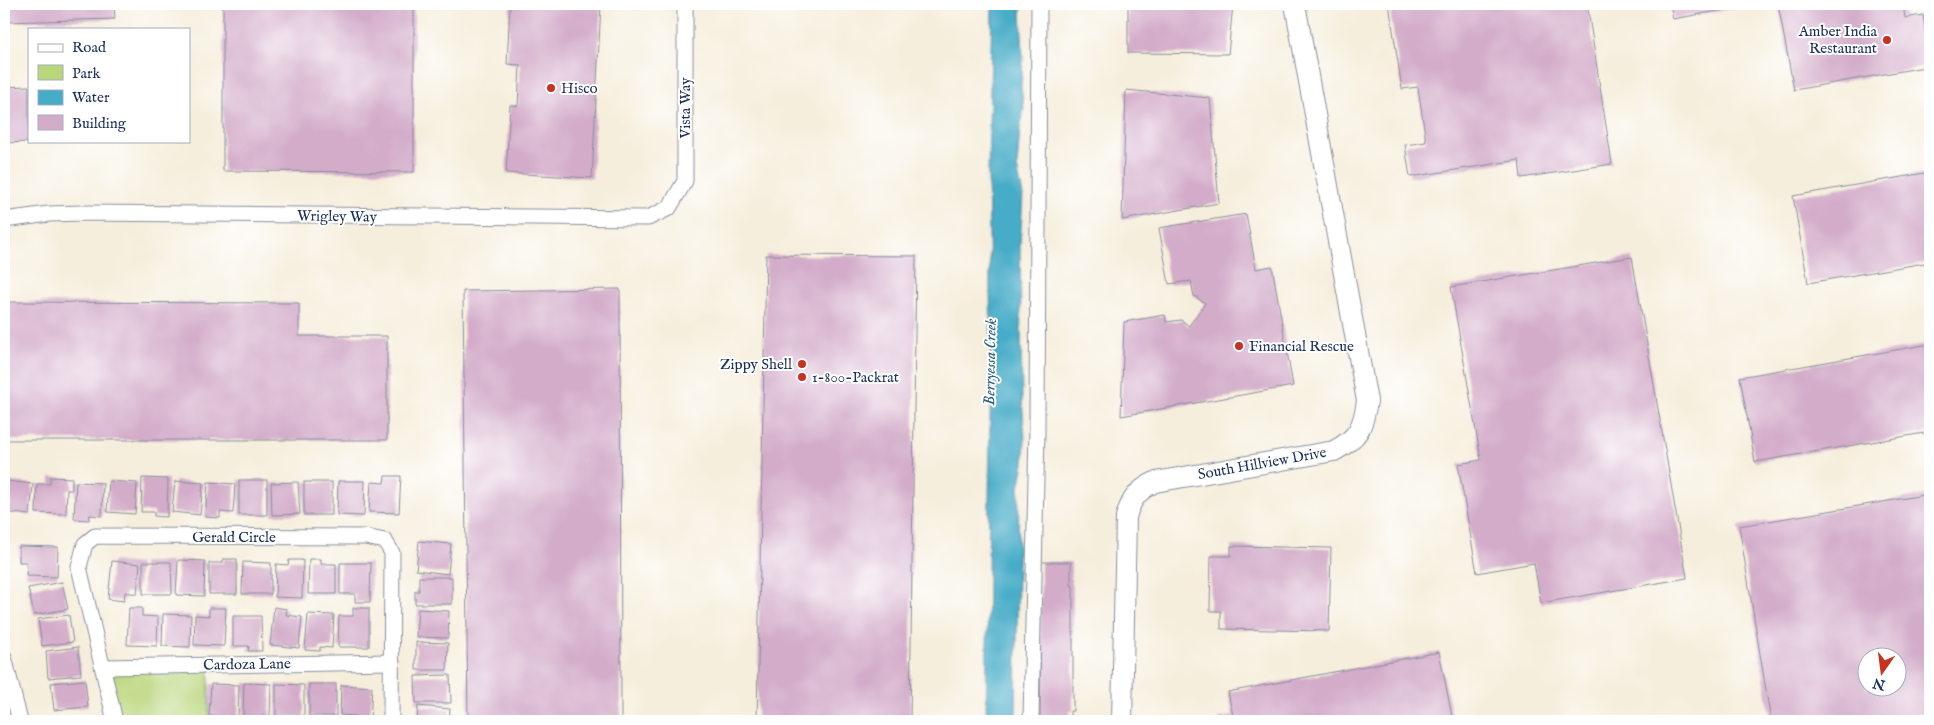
<svg xmlns="http://www.w3.org/2000/svg" width="1934" height="725" font-family="'IM FELL English',serif">
	<style>
		.green { fill: #bad67b; stroke: #6a826c }
		.water { fill: #47acc7; stroke: #316e92 }
		.building { fill: #d3acc9; fill-rule: evenodd }
		.lines { fill: none; stroke-linecap: round; stroke-linejoin: round }
		.minor-casing { stroke: #888e9d; stroke-width: 17 }
		.tertiary-casing { stroke: #888e9d; stroke-width: 22 }
		.minor { stroke: #fff; stroke-width: 15 }
		.tertiary { stroke: #fff; stroke-width: 20 }
		.poi-dot { fill: #c8321e; stroke: #fff; stroke-width: 2 }
		.labels { text-anchor: middle; stroke-width: 4; stroke-linejoin: round; paint-order: stroke }
		.poi-label { font-size: 15px; fill: #1b2f5e; stroke: #fff; text-anchor: start }
		.street-label { font-size: 15px; fill: #1b2f5e; stroke: #fff }
		.water-label { font-size: 16px; font-style: italic; fill: #2d6188; stroke: #fff }
	</style>
	<rect width="100%" height="100%" fill="#fff"/>
	<filter id="ink" filterUnits="userSpaceOnUse"><feTurbulence type="fractalNoise" baseFrequency=".02" numOctaves="2"/><feDisplacementMap in="SourceGraphic" scale="10" xChannelSelector="R" yChannelSelector="G"/><feConvolveMatrix kernelMatrix="1 2 1 2 8 2 1 2 1" color-interpolation-filters="sRGB"/></filter>
	<filter id="wash" filterUnits="userSpaceOnUse"><feTurbulence type="fractalNoise" baseFrequency=".0096" numOctaves="4" result="noise"/><feDisplacementMap in="SourceGraphic" scale="20" xChannelSelector="R" yChannelSelector="G"/><feGaussianBlur stdDeviation="1.12" result="paint"/><feColorMatrix in="noise" values="0 0 0 0 0 0 0 0 0 0 0 0 0 0 0 0 0 1.4 0 .05"/><feComposite in="paint" operator="in"/></filter>
	<g filter="url(#wash)">
		<rect width="100%" height="100%" fill="#f6eedc"/>
		<path class="green" d="M209 665V721H115L103 667Z"/>
		<path class="water" d="M992 4H1021L1023 61 1021 87 1024 109 1020 129 1017 167 1023 195 1020 246 1022 397 1025 438 1024 464 1019 488 1016 721H986L991 350 988 173Z"/>
		<g id="blocks">
			<g class="building">
				<path d="M4 4H114L115 19 4 22Z"/>
				<path d="M223 4H414V172L223 171Z"/>
				<path d="M510 4H601L592 178 506 173 510 105 518 106 520 65 507 64Z"/>
				<path d="M1128 4 1233 5 1228 54 1128 53Z"/>
				<path d="M1389 4H1587L1612 164 1521 178 1519 160 1410 177 1405 145 1426 142 1418 87 1402 89Z"/>
				<path d="M1670 4H1752V5L1673 19Z"/>
				<path d="M1778 4H1903L1905 18 1923 15 1930 66 1794 90Z"/>
				<path d="M29 86V142L4 143V87Z"/>
				<path d="M1126 90 1210 98 1219 203 1122 220Z"/>
				<path d="M1930 172V262L1808 283 1793 196Z"/>
				<path d="M1246 214 1256 269 1272 266 1293 386 1121 416 1124 322 1165 315 1166 322 1181 320 1189 326 1205 303 1194 296 1191 281 1169 284 1159 228Z"/>
				<path d="M766 255 916 256 910 721H757Z"/>
				<path d="M1632 257 1687 578 1541 603 1534 563 1477 573 1458 464 1481 460 1451 287Z"/>
				<path d="M620 289 621 721H468L463 291Z"/>
				<path d="M4 302 299 303V336H387V440H4Z"/>
				<path d="M1930 344V432L1755 462 1740 377Z"/>
				<path d="M385 476H401L399 513 369 512 371 482 384 483Z"/>
				<path d="M50 477 72 478V490H67L66 514 36 513 37 484H50Z"/>
				<path d="M142 478 168 479 167 517 154 516V512H141Z"/>
				<rect x="239" y="480" width="28" height="35"/>
				<path d="M6 481 33 484 30 515 4 512Z"/>
				<path d="M109 481 137 483 135 514 107 512Z"/>
				<path d="M175 481 203 483 200 515 172 512Z"/>
				<path d="M338 481H365L364 516 337 515Z"/>
				<path d="M76 482 103 483 102 516 90 515 89 520 74 519Z"/>
				<path d="M208 482 235 484 233 513 220 512V518L205 517Z"/>
				<path d="M298 482 300 514 272 515 271 483Z"/>
				<rect x="304" y="482" width="28" height="33"/>
				<path d="M1930 494V721H1771L1739 526ZM1866 658H1896V688H1866Z"/>
				<path d="M419 541 451 544 448 574 416 570Z"/>
				<path d="M19 546 58 547 57 577 26 576 27 562H19Z"/>
				<path d="M1231 546 1331 548 1329 631 1221 629V611H1210L1211 556H1231Z"/>
				<path d="M223 559H237V594H209V563H223Z"/>
				<path d="M309 559H321V564H336V594H308Z"/>
				<path d="M178 560 205 561 204 596 176 595Z"/>
				<path d="M289 560H303L302 598 275 597 276 564 288 565Z"/>
				<path d="M112 561 140 564 137 594 125 592 124 601 108 599Z"/>
				<path d="M143 562H171L172 594H143Z"/>
				<path d="M243 562 271 563V594H242Z"/>
				<path d="M1041 562H1071V585L1073 586V711H1070V721H1040Z"/>
				<path d="M340 563H371L370 602H355V594H340Z"/>
				<path d="M419 577H452V604H415V591H419Z"/>
				<path d="M62 582 68 609 34 615 28 588Z"/>
				<path d="M274 607 287 609 286 615 302 617 299 648 270 645Z"/>
				<path d="M129 608H142V616L158 617 157 646 127 645Z"/>
				<path d="M209 608H226L224 646 194 645 195 615 209 616Z"/>
				<path d="M353 608H369V647H338L339 616H353Z"/>
				<path d="M418 609 449 611 448 638 416 637Z"/>
				<path d="M163 614 191 615 190 647 162 646Z"/>
				<path d="M308 614 334 615 332 648 320 647V651L305 650Z"/>
				<path d="M69 615 73 642 42 646 38 619Z"/>
				<path d="M233 616H261L262 651H248L249 646H233Z"/>
				<path d="M416 642 448 643 447 670H416Z"/>
				<path d="M78 647 81 675 48 678 46 651Z"/>
				<path d="M1439 652 1453 721H1219V718L1233 716 1228 692Z"/>
				<path d="M450 675 451 703H416L415 676Z"/>
				<path d="M85 680 88 707 54 710 51 683Z"/>
				<path d="M244 683 271 684 270 716H261V720H243Z"/>
				<path d="M211 684 239 685 238 717 209 716Z"/>
				<path d="M276 684 304 685V717H276Z"/>
				<rect x="309" y="684" width="27" height="32"/>
				<path d="M341 685 372 687 370 721H355L356 716 340 715Z"/>
				<path d="M418 706 450 709 449 721H417Z"/>
			</g>
		</g>
	</g>
	<g filter="url(#ink)">
		<use href="#blocks" fill-opacity="0" stroke="#888e9d" stroke-width="1"/>
		<g class="lines">
			<g class="minor-casing">
				<g id="minor">
					<path d="M4 220 49 214 82 213 648 218 669 208 685 181V4"/>
					<path d="M4 657 20 721"/>
					<path d="M103 667 392 662"/>
					<path d="M115 721 79 567 85 544 95 536 365 537 385 541 392 553 391 721"/>
					<path d="M1031 721 1037 429 1039 4"/>
				</g>
			</g>
			<g class="tertiary-casing">
				<path id="tertiary" d="M1122 721 1126 517C1131 499 1138 490 1155 482L1334 451C1358 438 1363 428 1367 401L1295 4"/>
			</g>
			<use href="#minor" class="minor"/>
			<use href="#tertiary" class="tertiary"/>
		</g>
	</g>
	<g class="poi-dot">
		<circle cx="1887" cy="40" r="5"/>
		<circle cx="551" cy="88" r="5"/>
		<circle cx="1239" cy="346" r="5"/>
		<circle cx="802" cy="364" r="5"/>
		<circle cx="802" cy="377" r="5"/>
	</g>
	<g class="labels">
		<g class="poi-label">
			<text x="1877" y="36" text-anchor="end">Amber India<tspan x="1877" dy="17">Restaurant</tspan></text>
			<text x="561" y="93">Hisco</text>
			<text x="1249" y="351">Financial Rescue</text>
			<text x="792" y="369" text-anchor="end">Zippy Shell</text>
			<text x="812" y="382">1-800-Packrat</text>
		</g>
		<g class="street-label">
			<text transform="translate(685 108) rotate(-90)" y="5">Vista Way</text>
			<text transform="translate(337 216) rotate(1)" y="5">Wrigley Way</text>
			<text transform="translate(1262 463) rotate(-10)" y="5">South Hillview Drive</text>
			<text x="234" y="542">Gerald Circle</text>
			<text transform="translate(247 664) rotate(-1)" y="5">Cardoza Lane</text>
		</g>
		<g class="water-label">
			<text transform="translate(989 362) rotate(-89)" y="6">Berryessa Creek</text>
		</g>
	</g>
	<rect width="1934" height="725" fill="none" stroke="#fff" stroke-width="20"/>
	<rect x="28" y="28" width="162" height="115" fill="#ffffff" stroke="#a4acbf"/>
	<rect x="38" y="44" width="25" height="8" fill="#ffffff" stroke="#a4acbf"/>
	<text x="72" y="52" font-size="15" fill="#1b2f5e">Road</text>
	<rect x="38" y="65" width="25" height="15" fill="#bad67b" stroke="#a4acbf"/>
	<text x="72" y="78" font-size="15" fill="#1b2f5e">Park</text>
	<rect x="38" y="90" width="25" height="15" fill="#47acc7" stroke="#a4acbf"/>
	<text x="72" y="102" font-size="15" fill="#1b2f5e">Water</text>
	<rect x="38" y="115" width="25" height="15" fill="#d3acc9" stroke="#a4acbf"/>
	<text x="72" y="128" font-size="15" fill="#1b2f5e">Building</text>
	<g transform="translate(1882 672) rotate(194)"><circle r="24" fill="#ffffff" stroke="#a4acbf"/>
	<path d="M0-4L9 19L0 12L-9 19Z" fill="#c8321e"/>
	<text y="-8" font-size="14" font-weight="bold" text-anchor="middle" fill="#1b2f5e">N</text>
	</g>
</svg>
